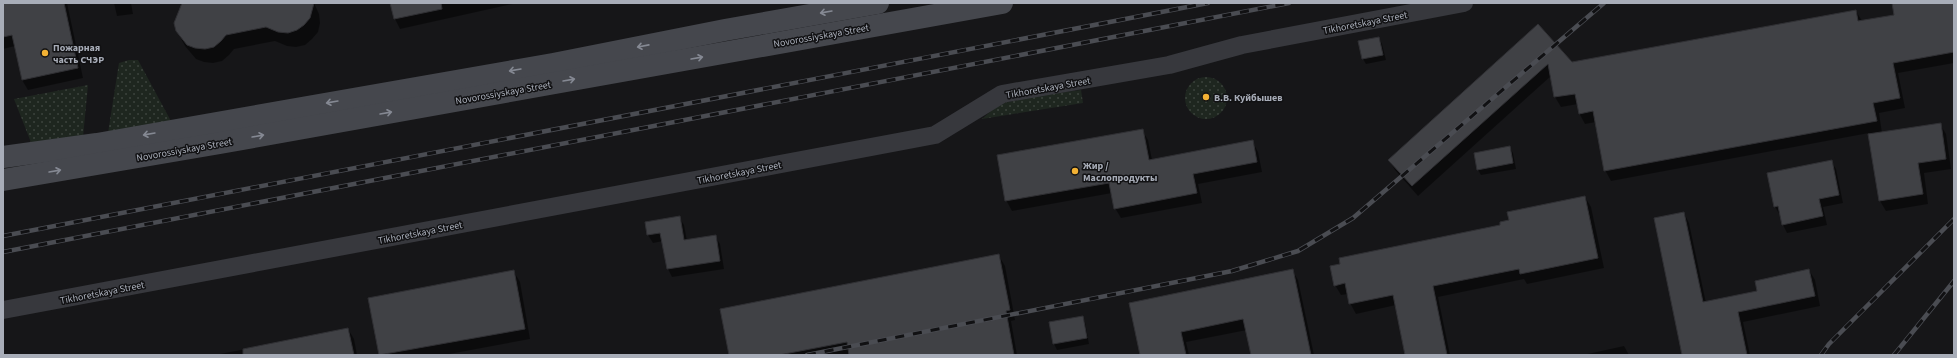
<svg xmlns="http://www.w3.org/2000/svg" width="1957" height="358" font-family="'Source Sans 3',sans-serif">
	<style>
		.grass { fill: url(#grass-dots) }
		.shadow { fill: #0007 }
		.building { fill: #404145; stroke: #303034 }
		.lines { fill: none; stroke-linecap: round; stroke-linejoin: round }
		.minor { stroke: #37383d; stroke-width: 18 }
		.secondary { stroke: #45474d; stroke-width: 22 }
		.rail-casing { stroke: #4a4c52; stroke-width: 4.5 }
		.rail { stroke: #111113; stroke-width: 3; stroke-dasharray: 9; stroke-linecap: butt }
		.oneway { stroke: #858993 }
		.poi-dot { fill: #f2b134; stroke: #111113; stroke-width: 1.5 }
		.labels { text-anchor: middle; stroke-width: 3; stroke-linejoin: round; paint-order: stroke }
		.street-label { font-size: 10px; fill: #a8adb8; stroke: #111113 }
		.poi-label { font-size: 10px; font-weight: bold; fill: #a8adb8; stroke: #111113; text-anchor: start }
	</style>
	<defs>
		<pattern id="grass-dots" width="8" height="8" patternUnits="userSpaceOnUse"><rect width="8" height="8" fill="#1e261f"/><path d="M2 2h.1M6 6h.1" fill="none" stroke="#3c433d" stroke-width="1.8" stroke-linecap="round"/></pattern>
	</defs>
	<rect width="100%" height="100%" fill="#161618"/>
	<g class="grass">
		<path d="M129 60H138L172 123 108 133 119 63Z"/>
		<circle cx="1206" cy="98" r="21"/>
		<path d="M88 85 83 137 32 145 14 99Z"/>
		<path d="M1081 90 1083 103 982 119 999 104 1041 95Z"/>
	</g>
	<g class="shadow">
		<path d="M3 3H67L83 78 28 90 22 80 15 46 3 49Z"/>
		<path d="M114 3H131L133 14 117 16Z"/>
		<path d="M182 3H314L319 14 320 23 318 32 312 39 305 45 296 47 287 46 275 41 234 49 229 55 222 61 213 63 204 62 196 59 185 46 177 31Z"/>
		<path d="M391 3H517L400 29 395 19Z"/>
		<path d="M1898 3H1954V63L1898 73 1905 108 1879 113 1882 133 1940 124 1946 134 1951 169 1924 173 1928 204 1886 211 1880 201 1869 133 1611 181 1605 170 1596 122 1585 124 1579 113 1578 104 1561 107 1555 97 1551 76 1418 196 1395 170 1389 160 1538 26 1572 63 1856 11 1862 21 1895 15Z"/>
		<path d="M1379 38 1382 44 1386 60 1366 64 1363 59Z"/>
		<path d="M1142 130 1148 140 1152 160 1252 141 1258 152 1262 172 1198 184 1202 203 1121 218 1115 208 1112 193 1012 211 1006 200Z"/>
		<path d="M1510 148 1513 153 1516 169 1481 175 1478 170Z"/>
		<path d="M1831 161 1836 169 1843 203 1823 207 1827 225 1787 233 1783 225 1780 215 1775 207Z"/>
		<path d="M1585 197 1591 207 1604 268 1527 284 1524 279 1438 297 1450 355H1406L1396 305 1356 314 1350 303 1348 294 1341 295 1335 285Z"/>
		<path d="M1684 213 1689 223 1706 303 1758 292 1809 270 1815 280 1820 306 1743 322 1750 355H1683Z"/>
		<path d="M679 217 684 225 687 241 715 236 720 244 724 269 672 277 668 269 663 241 653 243 648 235Z"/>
		<path d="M999 256 1005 266 1015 320 1011 321 1017 355H730Z"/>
		<path d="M1292 270 1298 280 1314 355H1252L1247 330 1186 342 1189 355H1141L1130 304Z"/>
		<path d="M514 272 520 282 530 339 444 355H380L370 299Z"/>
		<path d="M1082 317 1085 322 1089 344 1057 350 1054 344 1050 322Z"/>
		<path d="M348 329 354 339 357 355H215Z"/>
		<path d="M1624 346 1629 355H1583Z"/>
	</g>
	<g class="building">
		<path d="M3 3H64L78 68 22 80 12 35 3 37Z"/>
		<path d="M182 3H314L310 18 304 25 297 30 288 33 278 32 266 27 226 35 221 41 214 47 205 49 195 48 187 45 176 31 174 23Z"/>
		<path d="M390 3H441L442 9 394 19Z"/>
		<path d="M1892 3H1954V52L1893 63 1900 98 1873 103 1877 121 1604 171 1593 111 1579 114 1575 94 1554 97 1548 64 1412 186 1388 160 1538 24 1572 62 1856 10 1858 21 1894 15Z"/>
		<path d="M1379 37 1383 55 1362 59 1358 41Z"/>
		<path d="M1941 123 1946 159 1918 163 1923 194 1879 201 1868 134Z"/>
		<path d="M1143 129 1149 160 1253 140 1257 162 1193 174 1197 193 1114 209 1109 183 1005 201 997 155Z"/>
		<path d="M1510 146 1513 163 1477 170 1474 153Z"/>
		<path d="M1832 160 1839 195 1819 199 1823 216 1782 225 1778 206 1774 207 1767 173Z"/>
		<path d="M1585 196 1598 258 1520 274 1519 269 1433 286 1447 355H1405L1393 295 1349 304 1345 283 1334 286 1330 266 1340 264 1339 258 1500 225V222L1509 220 1507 212Z"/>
		<path d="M1684 212 1703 302 1757 291 1755 281 1809 269 1815 296 1738 312 1747 355H1682L1654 218Z"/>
		<path d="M680 216 684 240 716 235 720 261 667 269 660 233 647 235 645 222Z"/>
		<path d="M999 254 1010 310 1006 311 1014 355H849L847 342 779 355H729L720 309Z"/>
		<path d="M1293 269 1311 355H1251L1243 319 1181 332 1186 355H1140L1129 303Z"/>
		<path d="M514 270 525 329 379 355 368 298Z"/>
		<path d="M1083 316 1087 338 1053 344 1049 322Z"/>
		<path d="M348 328 354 355H243V349Z"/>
	</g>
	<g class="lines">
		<path class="minor" d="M3 310 935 135 1002 94 1169 65 1242 45 1464 3"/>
		<g class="secondary">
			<path d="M3 157 97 144 553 64 725 30 878 3"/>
			<path d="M3 180 220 143 1002 3"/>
		</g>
		<g class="rail-casing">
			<g id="rail">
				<path d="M3 236 1208 3"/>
				<path d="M3 252 1289 3"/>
				<path d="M807 355 1232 271 1298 251 1353 218 1604 3"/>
				<path d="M1821 355 1829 344 1954 219"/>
				<path d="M1894 355 1954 281"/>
			</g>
		</g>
		<use href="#rail" class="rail"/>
	</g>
	<defs><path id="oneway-shaft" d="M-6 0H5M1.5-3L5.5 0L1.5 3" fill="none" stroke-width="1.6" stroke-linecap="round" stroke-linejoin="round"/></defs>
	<g class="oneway">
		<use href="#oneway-shaft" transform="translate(826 12) rotate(170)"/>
		<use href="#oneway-shaft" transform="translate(643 46) rotate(169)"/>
		<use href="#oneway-shaft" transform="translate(697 58) rotate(-10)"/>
		<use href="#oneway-shaft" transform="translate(515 70) rotate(170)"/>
		<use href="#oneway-shaft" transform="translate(569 80) rotate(-10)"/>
		<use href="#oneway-shaft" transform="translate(332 102) rotate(170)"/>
		<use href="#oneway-shaft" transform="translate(386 113) rotate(-10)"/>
		<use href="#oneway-shaft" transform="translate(149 134) rotate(170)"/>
		<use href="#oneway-shaft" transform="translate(258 136) rotate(-10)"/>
		<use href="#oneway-shaft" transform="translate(55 171) rotate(-10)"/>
	</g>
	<g class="poi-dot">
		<circle cx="45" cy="53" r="4"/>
		<circle cx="1206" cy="97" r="4"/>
		<circle cx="1075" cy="171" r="4"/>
	</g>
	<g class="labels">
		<g class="street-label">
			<text transform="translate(1365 22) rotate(-11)" y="4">Tikhoretskaya Street</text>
			<text transform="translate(821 35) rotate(-10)" y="4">Novorossiyskaya Street</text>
			<text transform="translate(1048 87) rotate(-10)" y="4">Tikhoretskaya Street</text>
			<text transform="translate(503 92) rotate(-10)" y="4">Novorossiyskaya Street</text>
			<text transform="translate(184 149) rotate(-10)" y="4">Novorossiyskaya Street</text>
			<text transform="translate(739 172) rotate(-11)" y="4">Tikhoretskaya Street</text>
			<text transform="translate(420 232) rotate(-11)" y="4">Tikhoretskaya Street</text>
			<text transform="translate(102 292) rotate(-11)" y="4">Tikhoretskaya Street</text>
		</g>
		<g class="poi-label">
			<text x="53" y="51">Пожарная<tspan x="53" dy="12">часть СЧЭР</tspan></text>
			<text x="1214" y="101">В.В. Куйбышев</text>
			<text x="1083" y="169">Жир /<tspan x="1083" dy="12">Маслопродукты</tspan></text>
		</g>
	</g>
	<rect width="1957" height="358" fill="none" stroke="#a8adb8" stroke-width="8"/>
</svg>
